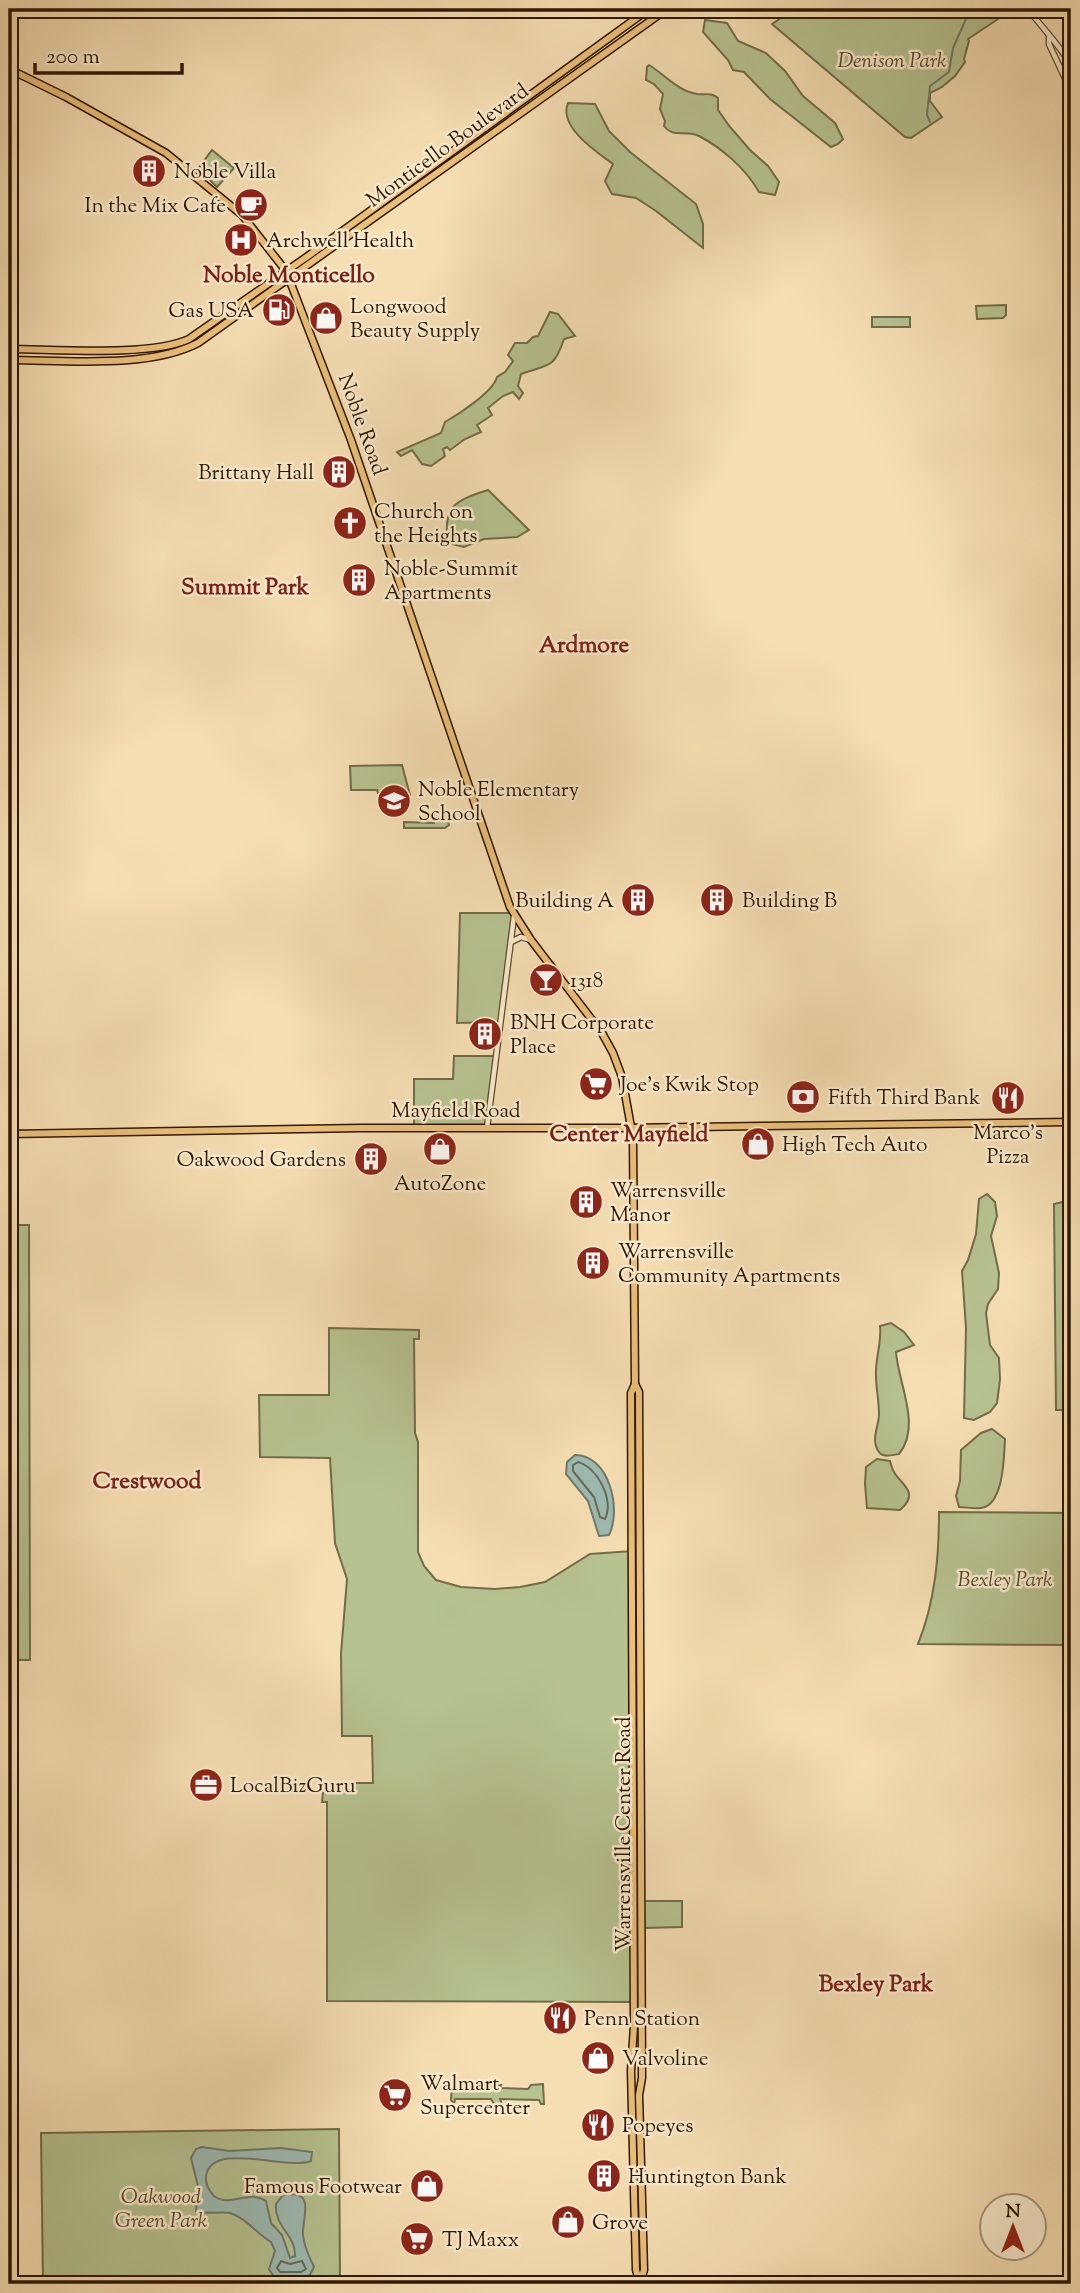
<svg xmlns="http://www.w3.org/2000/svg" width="1080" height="2293" font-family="'Sorts Mill Goudy',serif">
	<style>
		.green { fill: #b6c290; stroke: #726c48; stroke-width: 2 }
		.water { fill: #9dbbb2; stroke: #71796b; stroke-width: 2 }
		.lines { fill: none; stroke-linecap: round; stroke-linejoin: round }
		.shore { stroke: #666959; stroke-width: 2 }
		.stream { stroke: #71796b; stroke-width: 2 }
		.minor-casing { stroke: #60492c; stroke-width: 7 }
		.major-casing { stroke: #2f1700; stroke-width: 9 }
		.minor { stroke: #f8eacd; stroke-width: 4.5 }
		.major { stroke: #eabf79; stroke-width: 6 }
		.labels { text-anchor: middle; stroke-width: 5; stroke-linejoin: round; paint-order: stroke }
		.park-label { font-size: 21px; font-style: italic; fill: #584a2b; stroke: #f8eacd }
		.street-label { font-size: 21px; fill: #2f1700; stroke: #f8eacd }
		.poi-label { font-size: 21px; fill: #2f1700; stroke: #f8eacd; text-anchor: start }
		.neighbourhood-label { font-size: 23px; font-weight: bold; fill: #7a1f14; stroke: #f8eacd }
	</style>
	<rect width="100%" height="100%" fill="#f5deb2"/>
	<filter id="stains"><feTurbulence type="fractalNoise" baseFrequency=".00286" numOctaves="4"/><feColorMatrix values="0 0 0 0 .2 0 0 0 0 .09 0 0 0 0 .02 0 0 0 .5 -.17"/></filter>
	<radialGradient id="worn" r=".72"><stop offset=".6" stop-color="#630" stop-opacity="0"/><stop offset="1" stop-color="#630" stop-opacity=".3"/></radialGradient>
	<g class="green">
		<path d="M38 9H99V12L38 13Z"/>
		<path d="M160 9H192L193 16H160Z"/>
		<path d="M794 9H1013L968 39 969 41 964 59 965 62 955 76 942 87 930 93V101L942 117 911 138 905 137 772 24Z"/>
		<path d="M705 20 727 23 738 41 766 53 785 71 803 96 835 123 843 139 838 144 831 147 770 99 744 72 733 70 728 60 703 32Z"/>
		<path d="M649 65C664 74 678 91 697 94 705 95 711 92 718 98V110L730 127 750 150 768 166 779 182 775 195 759 192C746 169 722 148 699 136 686 129 674 139 664 126L665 121 660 109 663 94 654 84 646 80 647 67Z"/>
		<path d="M568 103 595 104 609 131 630 152 696 204 703 224V248L656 211 636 198 612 194 605 181 613 164C597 152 558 127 568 103Z"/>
		<path d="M212 150 234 168 217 187 198 169Z"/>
		<path d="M1006 305V315L1003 318 977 319 976 306Z"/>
		<path d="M550 312 558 314 575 336 564 339C554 369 549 364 521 374L518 386 523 393 519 399 513 392 503 396 488 408 492 415 477 425 481 432 465 439 450 450 447 447 443 449 445 456 431 466 422 464 412 450 401 456 397 452 441 433 445 422C459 414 493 392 497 377L505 372 513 361 508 355 515 343H527L533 337 538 336Z"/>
		<rect x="872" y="317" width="38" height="10"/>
		<path d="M488 490 529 530 517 537 484 539 464 547 448 543C442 506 456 500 488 490Z"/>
		<path d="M402 765 410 795 378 793 377 790H351L350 766Z"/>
		<path d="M434 811H444L449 825 445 828H404V822L434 823Z"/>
		<path d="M460 913H512L500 1022 457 1023Z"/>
		<path d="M454 1056H495L487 1128H414V1079H453Z"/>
		<path d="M987 1194 995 1202 997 1216 991 1236 999 1273 998 1289 988 1304 986 1313 990 1345 999 1358 1000 1380 997 1403 990 1412 974 1420 964 1418 966 1328 962 1271 968 1260 976 1234 979 1199Z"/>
		<path d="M1071 1200V1410H1056L1054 1204Z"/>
		<path d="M9 1225H29L30 1660H9Z"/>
		<path d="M891 1323 904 1332 914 1345 896 1352C898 1383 922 1426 899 1454 892 1455 883 1458 879 1452 870 1440 879 1427 879 1414 879 1401 876 1388 876 1376 875 1358 882 1343 880 1326Z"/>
		<path d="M329 1328 419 1330V1339H414L415 1433 418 1442V1552L424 1566 436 1580 461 1587 495 1589 520 1587 545 1582 590 1554 632 1551 633 2002 327 2001V1802H322L324 1783H373L372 1736H342L341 1654 347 1579 335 1543 330 1458 260 1457 259 1395H329Z"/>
		<path d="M992 1429 1005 1439C1004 1456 1004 1505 981 1508 974 1509 966 1507 959 1507L956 1496 960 1481 961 1450 981 1433Z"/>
		<path d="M877 1459 890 1461C891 1465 892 1469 894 1472 900 1484 921 1492 900 1510L867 1508 865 1484 866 1467Z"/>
		<path d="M939 1512 1071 1513V1645L918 1644C935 1602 939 1557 939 1512Z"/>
		<path d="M644 1901H682V1927L644 1928Z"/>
		<path d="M452 2084H455L454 2088H490L493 2085H501L500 2088 528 2089 531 2085 543 2084 544 2104H541L539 2100 500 2099 502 2104H494L491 2099H455L454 2104 451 2100Z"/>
		<path d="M339 2129 340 2284H43L41 2133Z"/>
	</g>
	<g class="water">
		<path d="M575 1455C609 1455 622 1509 609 1535L599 1536 588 1501 566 1474 567 1462Z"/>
		<path d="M202 2147 229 2151 281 2148 312 2152 311 2161C287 2171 212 2140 206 2176 205 2183 209 2191 214 2196 230 2208 249 2189 266 2201L271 2223 282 2235 290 2258 295 2256C296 2235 274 2227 276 2204L283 2195C317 2189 302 2216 303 2235 304 2247 309 2256 314 2267L310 2275 298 2280 274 2277 269 2269 275 2251 271 2242C257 2234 245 2217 230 2213 219 2211 207 2215 196 2211L198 2186 191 2158 196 2149Z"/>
	</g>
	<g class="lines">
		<g class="shore">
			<path d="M578 1462C598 1468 614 1500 605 1519L600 1517 594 1497 573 1471V1465Z"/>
			<path d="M281 2261 290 2264 302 2261 306 2269 301 2272H280L277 2268Z"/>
		</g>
		<path class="stream" d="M930 122 927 115 930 86 949 72 953 48 966 19"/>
		<g class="minor-casing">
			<g id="minor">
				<path d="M1028 9C1043 29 1059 44 1071 65"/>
				<path d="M1049 37V44L1071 91"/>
				<path d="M511 942 521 937 531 940"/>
				<path d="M487 1128 514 916"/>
			</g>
		</g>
		<g class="major-casing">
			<g id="major">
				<path d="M9 69 66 97 166 153 242 215 286 271 351 440 510 907 531 940 602 1033 613 1053 622 1077 633 1138 635 1384 631 1393 634 2026 631 2071 636 2270 640 2284"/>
				<path d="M9 349C53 349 151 357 189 339L308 256 649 9"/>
				<path d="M9 360C65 360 148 369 198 343L667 9"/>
				<path d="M9 1134 361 1128H621L1071 1122"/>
				<path d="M635 1384 639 1392 642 2078 639 2095 644 2270 640 2283"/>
			</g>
		</g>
		<use href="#minor" class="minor"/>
		<use href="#major" class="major"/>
	</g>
	<defs>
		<g id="building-disc" transform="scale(1.75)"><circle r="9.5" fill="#8f2418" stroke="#f8eacd"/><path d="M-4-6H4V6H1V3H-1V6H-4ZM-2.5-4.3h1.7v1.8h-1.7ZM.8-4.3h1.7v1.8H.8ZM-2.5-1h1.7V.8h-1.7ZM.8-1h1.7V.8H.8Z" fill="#fff"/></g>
		<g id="cafe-disc" transform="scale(1.75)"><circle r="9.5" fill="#8f2418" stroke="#f8eacd"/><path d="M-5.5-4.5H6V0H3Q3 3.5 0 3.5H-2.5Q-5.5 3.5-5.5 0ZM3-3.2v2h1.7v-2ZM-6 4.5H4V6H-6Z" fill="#fff"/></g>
		<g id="hospital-disc" transform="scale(1.75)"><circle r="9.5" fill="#8f2418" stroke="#f8eacd"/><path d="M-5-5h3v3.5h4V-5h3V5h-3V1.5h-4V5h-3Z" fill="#fff"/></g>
		<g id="fuel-disc" transform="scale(1.75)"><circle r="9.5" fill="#8f2418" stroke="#f8eacd"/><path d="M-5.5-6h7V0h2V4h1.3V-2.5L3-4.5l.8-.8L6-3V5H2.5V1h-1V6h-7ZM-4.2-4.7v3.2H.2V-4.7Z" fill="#fff"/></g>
		<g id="shop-disc" transform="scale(1.75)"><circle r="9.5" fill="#8f2418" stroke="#f8eacd"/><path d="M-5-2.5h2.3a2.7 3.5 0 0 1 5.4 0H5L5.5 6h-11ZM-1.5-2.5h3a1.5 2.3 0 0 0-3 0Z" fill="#fff"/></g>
		<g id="church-disc" transform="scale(1.75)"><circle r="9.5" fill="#8f2418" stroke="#f8eacd"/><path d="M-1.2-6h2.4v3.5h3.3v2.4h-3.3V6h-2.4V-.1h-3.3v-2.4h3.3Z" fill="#fff"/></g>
		<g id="school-disc" transform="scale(1.75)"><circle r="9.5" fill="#8f2418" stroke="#f8eacd"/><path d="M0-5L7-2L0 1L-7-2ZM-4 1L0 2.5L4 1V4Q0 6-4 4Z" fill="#fff"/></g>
		<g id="bar-disc" transform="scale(1.75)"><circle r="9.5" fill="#8f2418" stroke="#f8eacd"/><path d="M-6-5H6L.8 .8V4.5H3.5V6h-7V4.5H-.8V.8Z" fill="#fff"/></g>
		<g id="supermarket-disc" transform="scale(1.75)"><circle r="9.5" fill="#8f2418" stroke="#f8eacd"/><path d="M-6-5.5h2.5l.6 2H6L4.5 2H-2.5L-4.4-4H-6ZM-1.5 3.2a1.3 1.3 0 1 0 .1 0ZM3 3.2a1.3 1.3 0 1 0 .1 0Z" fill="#fff"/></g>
		<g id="bank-disc" transform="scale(1.75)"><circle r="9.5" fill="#8f2418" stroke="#f8eacd"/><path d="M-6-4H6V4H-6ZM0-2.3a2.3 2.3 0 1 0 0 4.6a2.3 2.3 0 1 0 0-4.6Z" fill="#fff"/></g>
		<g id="restaurant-disc" transform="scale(1.75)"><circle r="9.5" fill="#8f2418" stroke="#f8eacd"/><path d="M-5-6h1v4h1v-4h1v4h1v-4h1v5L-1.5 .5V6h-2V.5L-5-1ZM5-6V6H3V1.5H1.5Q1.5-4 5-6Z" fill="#fff"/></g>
		<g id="office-disc" transform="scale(1.75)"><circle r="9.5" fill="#8f2418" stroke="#f8eacd"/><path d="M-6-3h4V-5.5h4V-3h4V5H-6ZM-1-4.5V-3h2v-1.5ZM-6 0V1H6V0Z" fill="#fff"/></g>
	</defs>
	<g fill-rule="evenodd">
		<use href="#building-disc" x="149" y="171"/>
		<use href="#cafe-disc" x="251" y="205"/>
		<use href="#hospital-disc" x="241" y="240"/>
		<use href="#fuel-disc" x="279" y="310"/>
		<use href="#shop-disc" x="326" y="318"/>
		<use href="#building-disc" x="339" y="472"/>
		<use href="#church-disc" x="350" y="523"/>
		<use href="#building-disc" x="359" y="580"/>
		<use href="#school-disc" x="394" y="801"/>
		<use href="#building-disc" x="638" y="900"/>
		<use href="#building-disc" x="717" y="900"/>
		<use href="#bar-disc" x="546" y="980"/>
		<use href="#building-disc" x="485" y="1034"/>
		<use href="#supermarket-disc" x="596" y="1084"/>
		<use href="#bank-disc" x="803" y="1097"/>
		<use href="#restaurant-disc" x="1008" y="1098"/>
		<use href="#shop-disc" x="758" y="1144"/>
		<use href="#shop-disc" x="440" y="1149"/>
		<use href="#building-disc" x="371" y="1159"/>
		<use href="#building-disc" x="586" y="1202"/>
		<use href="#building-disc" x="593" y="1263"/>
		<use href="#office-disc" x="206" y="1785"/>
		<use href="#restaurant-disc" x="560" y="2018"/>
		<use href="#shop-disc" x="598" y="2058"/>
		<use href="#supermarket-disc" x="395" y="2095"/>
		<use href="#restaurant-disc" x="598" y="2125"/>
		<use href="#building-disc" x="604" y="2176"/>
		<use href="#shop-disc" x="427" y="2186"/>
		<use href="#shop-disc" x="568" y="2222"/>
		<use href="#supermarket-disc" x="417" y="2239"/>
	</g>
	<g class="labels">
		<g class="park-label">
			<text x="892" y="67">Denison Park</text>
			<text x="1005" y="1586">Bexley Park</text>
			<text x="161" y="2203">Oakwood<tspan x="161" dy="24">Green Park</tspan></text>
		</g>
		<g class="street-label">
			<text transform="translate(447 145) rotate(-36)" y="7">Monticello Boulevard</text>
			<text transform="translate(363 424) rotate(70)" y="7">Noble Road</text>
			<text x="456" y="1117">Mayfield Road</text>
			<text transform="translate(623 1834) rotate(-90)" y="7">Warrensville Center Road</text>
		</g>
		<g class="poi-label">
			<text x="174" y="178">Noble Villa</text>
			<text x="226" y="212" text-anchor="end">In the Mix Cafe</text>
			<text x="266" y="247">Archwell Health</text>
			<text x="350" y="313">Longwood<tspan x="350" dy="24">Beauty Supply</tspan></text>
			<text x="254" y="317" text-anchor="end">Gas USA</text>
			<text x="314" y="479" text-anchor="end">Brittany Hall</text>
			<text x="374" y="518">Church on<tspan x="374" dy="24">the Heights</tspan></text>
			<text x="384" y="575">Noble-Summit<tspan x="384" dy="24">Apartments</tspan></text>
			<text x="418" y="796">Noble Elementary<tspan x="418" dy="24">School</tspan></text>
			<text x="614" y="907" text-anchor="end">Building A</text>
			<text x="742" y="907">Building B</text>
			<text x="570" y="987">1318</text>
			<text x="510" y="1029">BNH Corporate<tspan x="510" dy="24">Place</tspan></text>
			<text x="620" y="1091">Joe's Kwik Stop</text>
			<text x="828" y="1104">Fifth Third Bank</text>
			<text x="1008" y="1139" text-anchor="middle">Marco's<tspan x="1008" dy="24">Pizza</tspan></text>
			<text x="782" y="1151">High Tech Auto</text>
			<text x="346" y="1166" text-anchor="end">Oakwood Gardens</text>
			<text x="440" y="1190" text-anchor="middle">AutoZone</text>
			<text x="610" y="1197">Warrensville<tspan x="610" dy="24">Manor</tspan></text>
			<text x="618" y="1258">Warrensville<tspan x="618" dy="24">Community Apartments</tspan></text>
			<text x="230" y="1792">LocalBizGuru</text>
			<text x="584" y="2025">Penn Station</text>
			<text x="622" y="2065">Valvoline</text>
			<text x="420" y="2090">Walmart<tspan x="420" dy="24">Supercenter</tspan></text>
			<text x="622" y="2132">Popeyes</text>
			<text x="628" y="2183">Huntington Bank</text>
			<text x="402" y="2193" text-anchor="end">Famous Footwear</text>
			<text x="592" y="2229">Grove</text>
			<text x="442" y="2246">TJ Maxx</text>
		</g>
		<g class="neighbourhood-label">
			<text x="289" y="282">Noble Monticello</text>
			<text x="245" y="594">Summit Park</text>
			<text x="584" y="652">Ardmore</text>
			<text x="629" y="1141">Center Mayfield</text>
			<text x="147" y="1488">Crestwood</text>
			<text x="876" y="1991">Bexley Park</text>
		</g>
	</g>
	<rect width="1080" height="2293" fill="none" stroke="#f5deb2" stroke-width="35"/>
	<rect x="10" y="10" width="1059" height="2272" fill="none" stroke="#2f1700" stroke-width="3.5"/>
	<rect x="18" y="18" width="1045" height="2258" fill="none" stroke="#2f1700" stroke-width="2"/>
	<g transform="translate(1013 2227)"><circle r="33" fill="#f8eacd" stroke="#a8967b" stroke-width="2"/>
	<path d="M0-5L12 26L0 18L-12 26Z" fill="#8f2418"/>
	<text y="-10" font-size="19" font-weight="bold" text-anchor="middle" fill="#2f1700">N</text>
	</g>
	<path d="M35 63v10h147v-10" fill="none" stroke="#2f1700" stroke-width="3.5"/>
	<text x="46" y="63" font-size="21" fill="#2f1700" stroke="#f8eacd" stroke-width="5" paint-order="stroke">200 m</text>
	<rect width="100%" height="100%" filter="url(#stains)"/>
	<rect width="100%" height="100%" fill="url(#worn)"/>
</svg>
